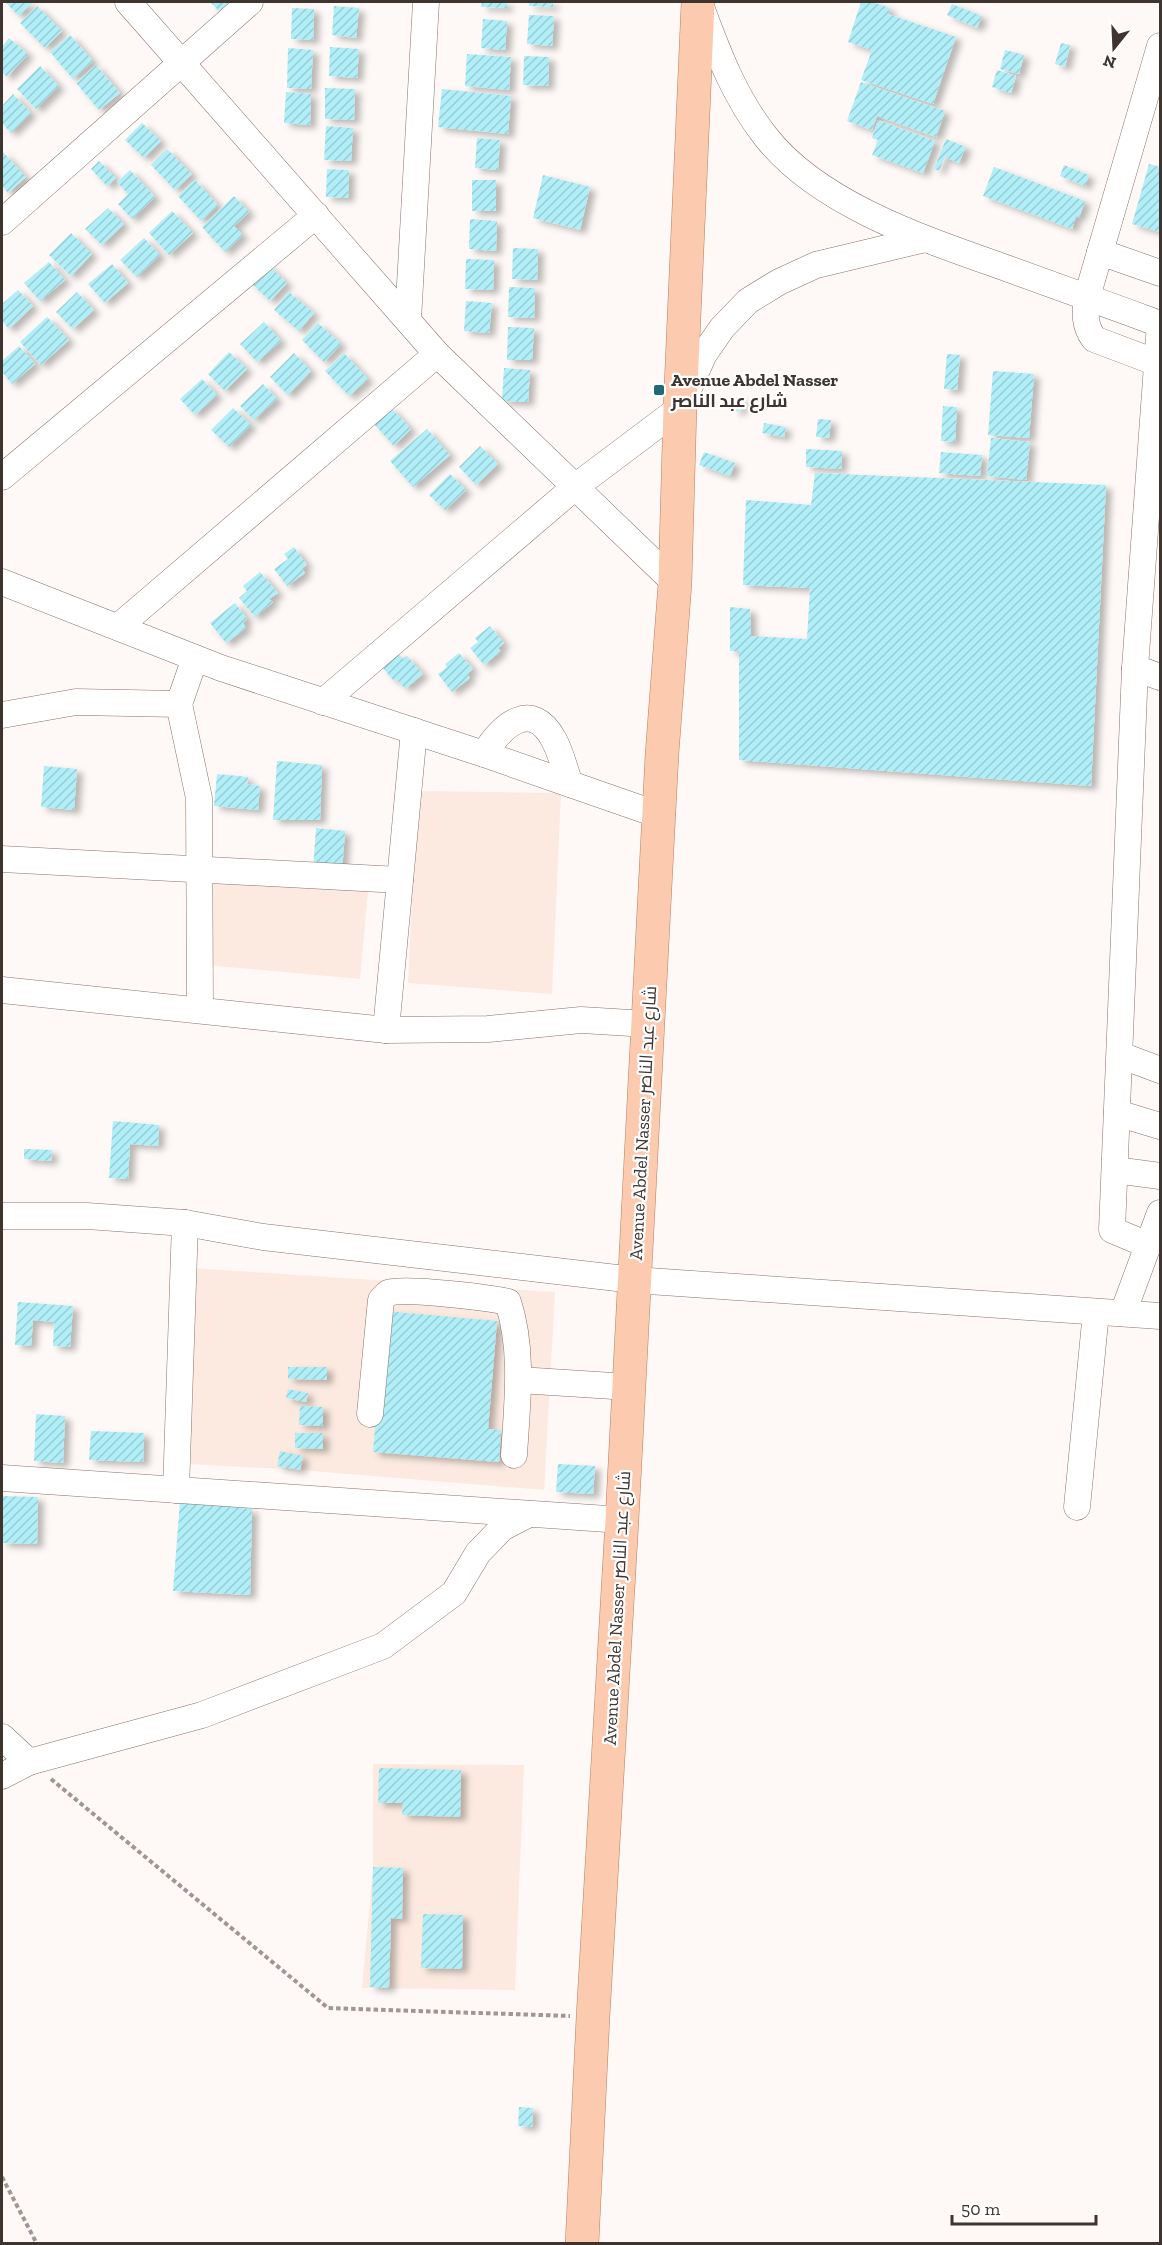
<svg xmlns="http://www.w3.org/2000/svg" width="1162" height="2245" font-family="'Zilla Slab',Cairo,serif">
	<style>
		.built { fill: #fceae0 }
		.building { fill: url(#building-hatch); filter: url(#shadow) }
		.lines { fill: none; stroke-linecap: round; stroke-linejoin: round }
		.minor-casing { stroke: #887369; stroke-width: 27 }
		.major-casing { stroke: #b87e60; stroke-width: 34 }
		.path { stroke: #9e9793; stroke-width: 4; stroke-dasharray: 4.5 3; stroke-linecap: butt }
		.minor { stroke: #fff; stroke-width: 26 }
		.major { stroke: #fbcaaf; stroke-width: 33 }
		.poi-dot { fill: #206a75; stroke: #fff; stroke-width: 2 }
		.labels { text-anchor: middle; stroke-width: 4.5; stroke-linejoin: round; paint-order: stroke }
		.poi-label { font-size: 18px; font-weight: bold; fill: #3e3530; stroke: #fff; text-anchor: start }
		.street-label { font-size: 18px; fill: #3e3530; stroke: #fff }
	</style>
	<defs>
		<pattern id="building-hatch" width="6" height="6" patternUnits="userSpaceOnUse" patternTransform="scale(1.5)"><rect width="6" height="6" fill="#b0eef8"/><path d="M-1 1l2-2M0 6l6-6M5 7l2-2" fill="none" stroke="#98cdd5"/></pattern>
		<filter id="shadow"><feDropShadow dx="6" dy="4" stdDeviation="3" flood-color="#0004"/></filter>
	</defs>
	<rect width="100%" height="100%" fill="#fef9f6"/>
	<g class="built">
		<path d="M417 791 561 793 552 994 408 983Z"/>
		<path d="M212 883 368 891 360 979 206 965Z"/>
		<path d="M192 1268 555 1292 544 1490 300 1470 188 1464Z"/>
		<path d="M373 1764 524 1765 515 1990 362 1988 373 1867Z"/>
	</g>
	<g class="building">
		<path d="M5 2H33L19 16Z"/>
		<path d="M210 2H230L219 11Z"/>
		<path d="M482 2H507V8L481 7Z"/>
		<path d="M529 2H553V7L529 6Z"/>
		<path d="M861 2H872L890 8 888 14 956 37 933 104 861 80 872 50 848 42Z"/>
		<path d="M952 4 982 16 977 28 947 15Z"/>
		<path d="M37 6 62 31 45 48 20 23Z"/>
		<path d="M334 6 359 8 356 38 332 35Z"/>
		<path d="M292 8 314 9 313 40 291 39Z"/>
		<path d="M529 15 554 16 552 46 527 44Z"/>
		<path d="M483 19 507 21 505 50 481 48Z"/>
		<path d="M70 35 93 61 73 79 50 52Z"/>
		<path d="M9 38 28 54 7 77 2 72V47Z"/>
		<path d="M1061 43 1070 45 1065 67 1055 64Z"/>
		<path d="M330 47 359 49 357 78 329 76Z"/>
		<path d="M288 48 313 50 311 89 287 88Z"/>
		<path d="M1005 50 1024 55 1019 74 1000 69Z"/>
		<path d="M467 54 511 57 509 90 465 86Z"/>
		<path d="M524 56 549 57 548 86 523 85Z"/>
		<path d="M96 65 120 93 99 110 76 83Z"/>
		<path d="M40 66 59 86 36 109 17 89Z"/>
		<path d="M997 70 1016 76 1011 93 992 87Z"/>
		<path d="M861 82 945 111 936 137 877 116 872 130 847 121Z"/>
		<path d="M325 88 355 89 354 120 325 119Z"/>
		<path d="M442 89 511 96 508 134 438 127Z"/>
		<path d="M286 92 311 94 310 125 284 123Z"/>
		<path d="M13 94 31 113 11 133 2 123V106Z"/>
		<path d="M878 120 935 141 923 173 872 155 878 140 872 138Z"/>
		<path d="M142 123 161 141 144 158 125 140Z"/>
		<path d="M326 126 353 128 351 161 324 160Z"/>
		<path d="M477 138 500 140 498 170 475 168Z"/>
		<path d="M946 139 966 147 959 163 945 157 939 171 934 169Z"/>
		<path d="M167 149 192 174 175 190 151 165Z"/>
		<path d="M3 152 26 177 8 193 2 186V154Z"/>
		<path d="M99 161 116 178 107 186 91 169Z"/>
		<path d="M1149 164 1160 167V232L1132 224Z"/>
		<path d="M1064 165 1089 175 1085 186 1060 176Z"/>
		<path d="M994 167 1085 201 1079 218 1076 216 1072 229 983 196Z"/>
		<path d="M327 169 349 170 348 198 326 197Z"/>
		<path d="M130 170 155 197 132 219 118 204 128 194 117 182Z"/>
		<path d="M543 175 590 187 580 230 533 218Z"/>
		<path d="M195 180 218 205 201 221 178 196Z"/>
		<rect x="472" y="180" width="24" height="31"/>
		<path d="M234 196 249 212 234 226 243 235 225 252 202 227Z"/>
		<path d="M108 208 124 224 102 245 85 229Z"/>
		<path d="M172 211 193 233 169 255 149 233Z"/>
		<path d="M470 219 497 221 496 251 469 249Z"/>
		<path d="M71 233 92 254 71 276 49 255Z"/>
		<path d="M144 238 160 255 137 277 120 260Z"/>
		<path d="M513 248 538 249 537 280 512 279Z"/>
		<path d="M466 259 494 260 493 290 465 289Z"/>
		<path d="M49 262 65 280 40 301 24 283Z"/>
		<path d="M266 263 287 283 270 301 249 281Z"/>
		<path d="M112 264 128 283 105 303 88 284Z"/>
		<path d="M509 287 535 288 534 318 508 317Z"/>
		<path d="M18 290 33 306 9 329 2 321V304Z"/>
		<path d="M77 292 94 310 73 329 56 312Z"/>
		<path d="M289 292 314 313 299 331 274 310Z"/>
		<path d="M466 301 492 303 489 333 464 331Z"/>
		<path d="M47 317 69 340 41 365 20 342Z"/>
		<path d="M264 322 281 341 257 362 240 344Z"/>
		<path d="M318 323 341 344 324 362 302 340Z"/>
		<path d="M508 327 534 328 532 360H507Z"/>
		<path d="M19 346 35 364 12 384 2 372V361Z"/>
		<path d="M229 352 247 369 225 391 208 374Z"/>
		<path d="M294 353 311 371 288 395 270 377Z"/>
		<path d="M344 353 368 379 349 396 325 371Z"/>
		<path d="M947 354 960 355 957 390 944 389Z"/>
		<path d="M504 368 530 370 528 402 502 401Z"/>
		<path d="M993 371 1034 374 1029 438 988 435Z"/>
		<path d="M202 379 217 395 195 415 180 399Z"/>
		<path d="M263 384 277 399 254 420 240 406Z"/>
		<path d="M737 397 744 399 739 412 733 410Z"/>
		<path d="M943 406 957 407 955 442 941 441Z"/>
		<path d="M390 407 411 429 394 446 373 423Z"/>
		<path d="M233 408 251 425 229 447 211 430Z"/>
		<path d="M818 419 831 420 829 438 816 437Z"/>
		<path d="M764 423 786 427 784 437 762 433Z"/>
		<path d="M427 429 450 455 413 487 390 461Z"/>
		<path d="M991 438 1030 442 1026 480 987 476Z"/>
		<path d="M480 446 498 464 476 485 459 467Z"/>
		<path d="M806 449 842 451 841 469 806 467Z"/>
		<path d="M704 452 735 463 730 476 699 465Z"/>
		<path d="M941 452 982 455 980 476 939 473Z"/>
		<path d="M815 473 1106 485 1091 786 739 760V651H730V607L750 609 751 636 807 639 810 588 743 585 746 500 811 505Z"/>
		<path d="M450 474 466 490 445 510 429 495Z"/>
		<path d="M294 547 307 565 302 568 305 573 287 586 274 569 288 559 284 554Z"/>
		<path d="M260 572 278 593 269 599 273 602 255 617 239 598 247 591 243 586Z"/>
		<path d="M235 603 247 619 243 623 246 628 226 643 210 623Z"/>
		<path d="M490 626 504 643 498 648 501 651 484 665 470 648 478 642 475 638Z"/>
		<path d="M398 653 403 659 407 656 423 674 405 689 397 679 394 681 382 667Z"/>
		<path d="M459 653 473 669 467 674 470 678 452 692 438 674 447 667 445 664Z"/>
		<path d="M277 761 322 765 320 820H273Z"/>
		<path d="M44 766 77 769 74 810 41 807Z"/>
		<path d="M217 774 248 777 247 784 260 786 258 810 214 806Z"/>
		<path d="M316 828 345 831 342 872 313 870Z"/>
		<path d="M113 1121 159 1125 158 1146 130 1144 128 1179 109 1178Z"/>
		<path d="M24 1149 52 1150 51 1161 24 1159Z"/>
		<path d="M18 1302 73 1306 70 1347 53 1346 54 1322 33 1320 31 1346 15 1345Z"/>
		<path d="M385 1311 497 1321 488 1429 501 1430 499 1462 373 1452Z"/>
		<path d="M288 1367H327V1380L288 1379Z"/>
		<path d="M288 1389 308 1393 306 1402 286 1398Z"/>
		<path d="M300 1406 323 1407V1426L299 1425Z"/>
		<path d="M36 1414 65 1416 63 1463 34 1461Z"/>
		<path d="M91 1431 144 1433 143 1462 89 1460Z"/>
		<path d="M295 1433H323V1449L295 1448Z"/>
		<path d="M280 1451 303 1456 300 1470 277 1466Z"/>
		<path d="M558 1464 595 1466 593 1494 556 1492Z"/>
		<path d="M2 1496 38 1497 37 1544 2 1543Z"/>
		<path d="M180 1501 252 1509 250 1595 173 1591Z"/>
		<path d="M379 1768 461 1770 460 1817 402 1815 403 1803H378Z"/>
		<path d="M373 1867 403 1868 402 1919 391 1918 389 1988 370 1987Z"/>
		<path d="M423 1914 463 1915 462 1969 421 1968Z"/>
		<path d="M519 2107 533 2108 532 2127 518 2126Z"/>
	</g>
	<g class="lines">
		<g class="minor-casing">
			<g id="minor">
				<path d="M128 2 437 354 675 583"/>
				<path d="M701 7C718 53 735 98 766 137 819 205 927 240 1006 268 1058 287 1109 305 1160 324"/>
				<path d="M1160 46 1087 297C1085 314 1084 325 1094 339L1160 364"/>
				<path d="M2 222 250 2"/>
				<path d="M1100 252 1160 273"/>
				<path d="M408 320 426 2"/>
				<path d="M2 477 316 215"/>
				<path d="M2 582 221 668 484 754 659 815"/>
				<path d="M118 627 437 354"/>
				<path d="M1135 668 1160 677"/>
				<path d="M323 702 575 487 680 408 704 354 722 328 748 301 779 282 816 265 925 239"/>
				<path d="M179 704 199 798 200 1010"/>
				<path d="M2 715 76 702 179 704 195 658"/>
				<path d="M484 754C501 727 531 697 554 740 561 753 565 770 570 784"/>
				<path d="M2 859 400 880"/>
				<path d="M2 990 386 1030 488 1029 581 1020 648 1024"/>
				<path d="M386 1030 414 731"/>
				<path d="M1120 1055 1160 1070"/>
				<path d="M1117 1113 1160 1126"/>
				<path d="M1115 1170 1160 1176"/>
				<path d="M2 1216H87L185 1223 263 1237 634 1280 1160 1316"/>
				<path d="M1148 1245 1112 1230 1135 668 1160 324"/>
				<path d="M1123 1313 1160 1213"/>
				<path d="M519 1380 629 1387"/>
				<path d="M370 1414 381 1300C383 1298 386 1295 388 1293 402 1287 491 1298 508 1302 524 1351 517 1405 514 1455"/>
				<path d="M2 1478 622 1520"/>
				<path d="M176 1490 185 1223"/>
				<path d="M1077 1507 1096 1312"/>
				<path d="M2 1737 29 1762"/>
				<path d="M2 1776 29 1762 202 1715 383 1646 454 1593 478 1553 502 1528 529 1514"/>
			</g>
		</g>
		<g class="major-casing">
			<path id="major" d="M582 2244 593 2017 622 1520 662 754 675 583 680 408 698 2"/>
		</g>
		<g class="path">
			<path d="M51 1779 328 2008 570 2016"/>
			<path d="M2 2177 37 2244"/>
		</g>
		<use href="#minor" class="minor"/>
		<use href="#major" class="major"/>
	</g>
	<rect class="poi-dot" x="653" y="384" width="12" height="12" rx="3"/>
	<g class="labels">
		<g class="poi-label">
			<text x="671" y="386">Avenue Abdel Nasser<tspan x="671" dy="21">شارع عبد الناصر</tspan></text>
		</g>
		<g class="street-label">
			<text transform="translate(643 1123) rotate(-87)" y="6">Avenue Abdel Nasser شارع عبد الناصر</text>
			<text transform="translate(617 1608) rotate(-87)" y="6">Avenue Abdel Nasser شارع عبد الناصر</text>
		</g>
	</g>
	<rect width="1162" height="2245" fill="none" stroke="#3e3530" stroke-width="6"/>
	<g transform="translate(1114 48) rotate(198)" stroke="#ffffff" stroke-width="4.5" paint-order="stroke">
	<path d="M0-4.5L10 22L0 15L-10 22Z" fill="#3e3530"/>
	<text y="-9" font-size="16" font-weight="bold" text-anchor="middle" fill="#3e3530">N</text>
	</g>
	<path d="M952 2215v9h144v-9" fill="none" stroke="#3e3530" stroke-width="3"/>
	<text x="961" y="2215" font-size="18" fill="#3e3530" stroke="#ffffff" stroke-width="4.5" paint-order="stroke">50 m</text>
</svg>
